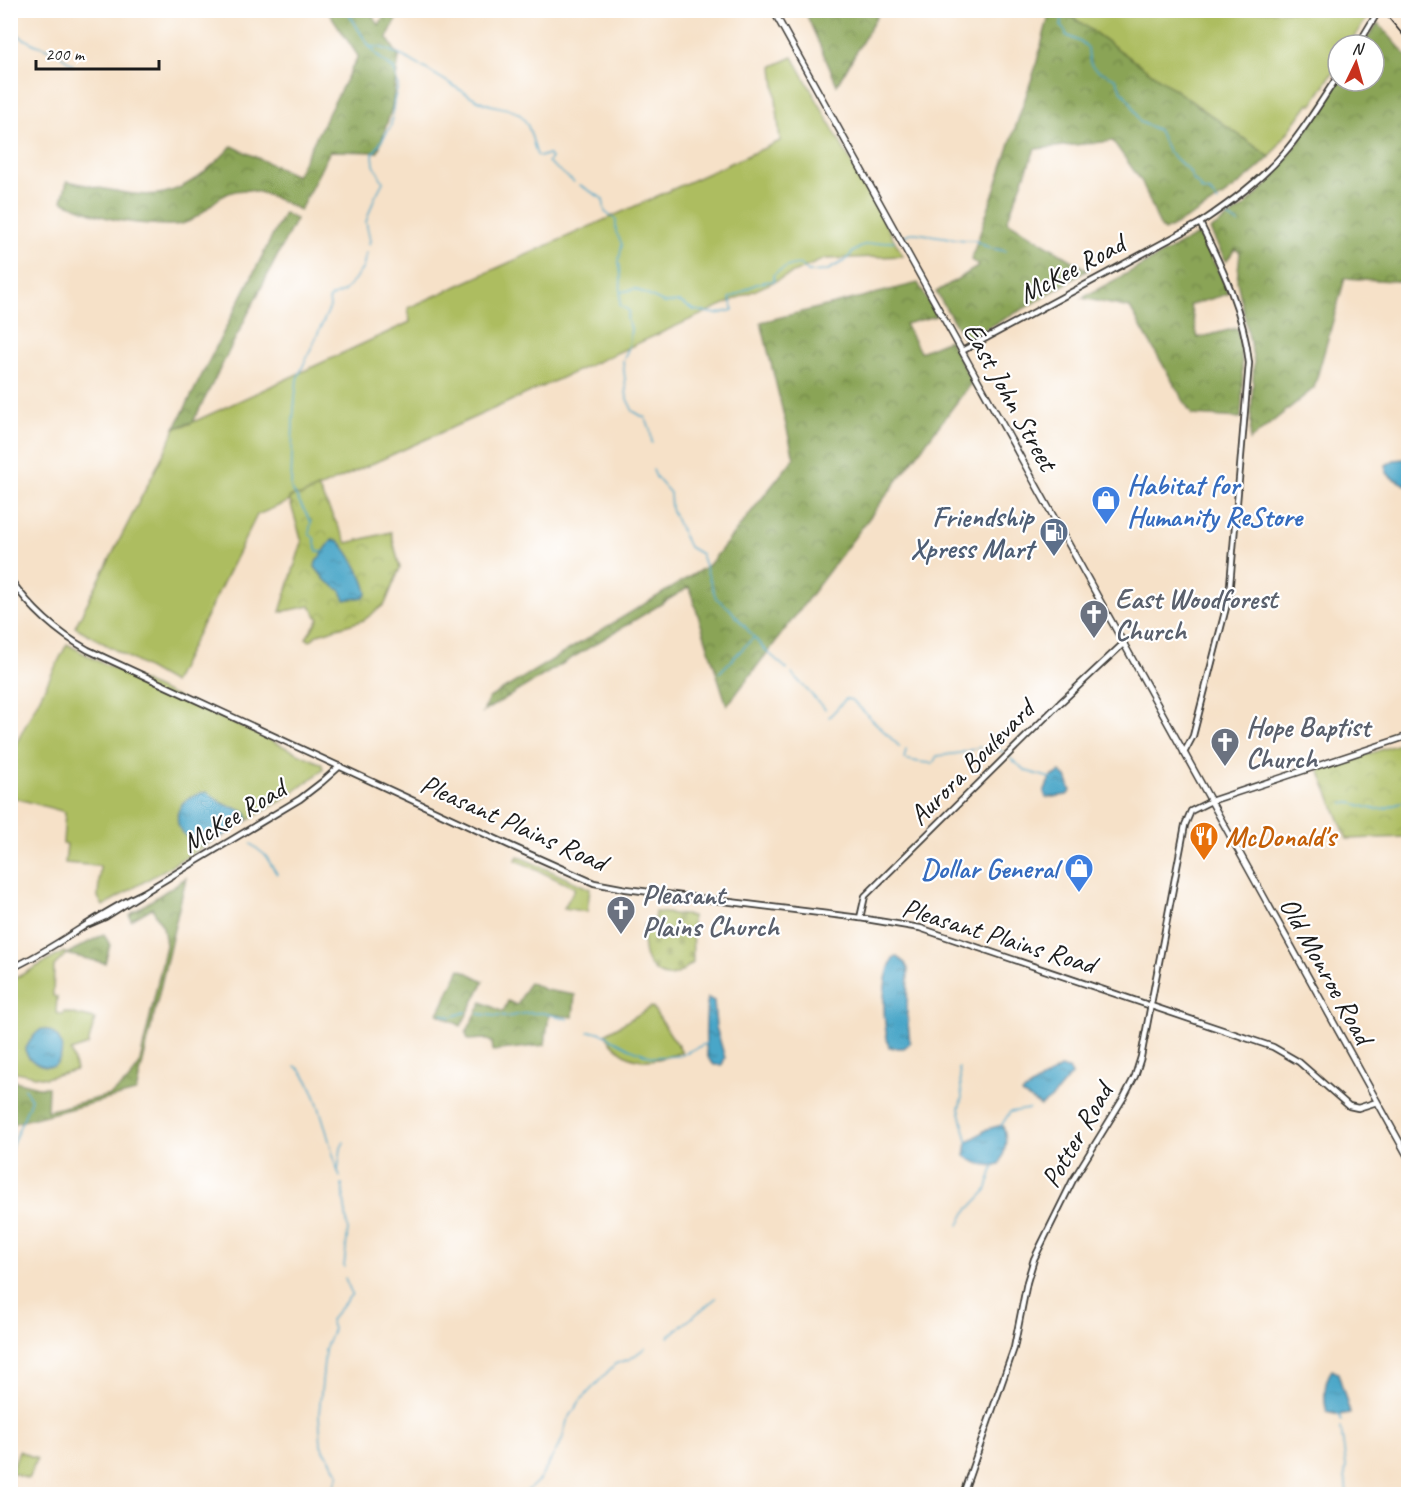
<svg xmlns="http://www.w3.org/2000/svg" width="1419" height="1505" font-family="Caveat,sans-serif">
	<style>
		.grass { fill: #adbd60; stroke: #646c3e; stroke-width: 1.5 }
		.forest { fill: url(#forest-crowns); stroke: #536039; stroke-width: 1.5 }
		.cemetery { fill: url(#cemetery-stones); stroke: #646c3e; stroke-width: 1.5 }
		.park { fill: url(#park-crowns); stroke: #646c3e; stroke-width: 1.5 }
		.water { fill: url(#water-ripples); stroke: #336172; stroke-width: 1.5 }
		.lines { fill: none; stroke-linecap: round; stroke-linejoin: round }
		.stream { stroke: #4aa6c8; stroke-width: 1.5 }
		.minor-casing { stroke: #3d3a36; stroke-width: 8 }
		.major-casing { stroke: #3d3a36; stroke-width: 8 }
		.minor { stroke: #fff; stroke-width: 4.5 }
		.major { stroke: #fff; stroke-width: 5 }
		.rail { stroke: #1c1c1c; stroke-width: 1.5 }
		.labels { text-anchor: middle; stroke-width: 4.5; stroke-linejoin: round; paint-order: stroke }
		.street-label { font-size: 28px; fill: #1c1c1c; stroke: #fff }
		.shop-label { font-size: 28px; font-weight: bold; fill: #366cbe; stroke: #fff; text-anchor: start }
		.service-label { font-size: 28px; font-weight: bold; fill: #4e5e75; stroke: #fff; text-anchor: end }
		.worship-label { font-size: 28px; font-weight: bold; fill: #5b616d; stroke: #fff; text-anchor: start }
		.food-label { font-size: 28px; font-weight: bold; fill: #c56008; stroke: #fff; text-anchor: start }
	</style>
	<defs>
		<pattern id="forest-crowns" width="20" height="18" patternUnits="userSpaceOnUse" patternTransform="scale(1.5)"><rect width="20" height="18" fill="#8aa456"/><path d="M2 6a3 3 0 1 1 6 0M12 15a3 3 0 1 1 6 0" fill="none" stroke="#708546"/></pattern>
		<pattern id="cemetery-stones" width="16" height="16" patternUnits="userSpaceOnUse" patternTransform="scale(1.5)"><rect width="16" height="16" fill="#adbd60"/><path d="M2 7V4a2 2 0 0 1 4 0v3zM10 15v-3a2 2 0 0 1 4 0v3z" fill="#94a253"/></pattern>
		<pattern id="park-crowns" width="20" height="18" patternUnits="userSpaceOnUse" patternTransform="scale(1.5)"><rect width="20" height="18" fill="#adbd60"/><path d="M2 6a3 3 0 1 1 6 0M12 15a3 3 0 1 1 6 0" fill="none" stroke="#94a253"/></pattern>
		<pattern id="water-ripples" width="26" height="14" patternUnits="userSpaceOnUse" patternTransform="scale(1.5)"><rect width="26" height="14" fill="#4aa6c8"/><path d="M2 4q2-2 4 0t4 0M15 11q2-2 4 0t4 0" fill="none" stroke="#3d86a2"/></pattern>
	</defs>
	<rect width="100%" height="100%" fill="#fff"/>
	<filter id="ink" filterUnits="userSpaceOnUse"><feTurbulence type="fractalNoise" baseFrequency=".0167" numOctaves="2"/><feDisplacementMap in="SourceGraphic" scale="12" xChannelSelector="R" yChannelSelector="G"/><feConvolveMatrix kernelMatrix="1 2 1 2 8 2 1 2 1" color-interpolation-filters="sRGB"/></filter>
	<filter id="wash" filterUnits="userSpaceOnUse"><feTurbulence type="fractalNoise" baseFrequency=".008" numOctaves="4" result="noise"/><feDisplacementMap in="SourceGraphic" scale="24" xChannelSelector="R" yChannelSelector="G"/><feGaussianBlur stdDeviation="1.35" result="paint"/><feColorMatrix in="noise" values="0 0 0 0 0 0 0 0 0 0 0 0 0 0 0 0 0 1.4 0 .05"/><feComposite in="paint" operator="in"/></filter>
	<g filter="url(#wash)">
		<rect width="100%" height="100%" fill="#f6e1c8"/>
		<g class="grass">
			<path d="M1064 11H1371L1350 45H1338V64L1312 105 1309 103 1270 157Z"/>
			<path d="M793 57 903 256 824 259 301 496 295 495 290 497V501L257 515 173 683 75 627 169 443 175 428 189 424 410 322 408 308 780 141 773 66Z"/>
			<path d="M67 644 98 661 322 764 323 770 281 801 103 906 98 897 100 866 65 863 67 844 63 843 65 812 11 797 10 756Z"/>
			<path d="M518 856 590 889 587 912 564 908 575 888 516 860Z"/>
			<path d="M64 952 66 954 54 966 53 996 57 997 56 1013 63 1015 64 1012 95 1019 88 1045 71 1051 76 1070 45 1078 11 1071 10 981Z"/>
			<path d="M651 1007 653 1008 682 1052C650 1064 626 1066 605 1034Z"/>
		</g>
		<g class="forest">
			<path d="M328 11H369L379 25 387 11H398L399 13 387 38 399 57 392 107 378 152 330 151 300 210C269 196 242 176 212 204 203 212 194 221 182 224 172 226 160 225 150 224 114 222 94 215 62 201L67 181C148 197 169 212 232 146L296 176 358 56Z"/>
			<path d="M805 11H880L837 85Z"/>
			<path d="M1050 11H1064L1270 157C1238 189 1204 210 1164 231L1159 224 1142 182 1113 141 1035 149 1007 221 1088 270 1034 303 965 340 936 292 979 266 971 260 1035 69Z"/>
			<path d="M1378 23 1408 57V282L1345 278 1314 388 1250 440 1254 361 1237 281 1240 252 1235 249 1226 262 1210 230 1245 206 1274 178 1339 81H1374V45H1363Z"/>
			<path d="M284 213 296 219 193 422 175 428Z"/>
			<path d="M1199 234 1221 276 1228 294 1190 305 1198 338 1237 328C1244 360 1243 386 1241 418L1192 415 1130 308 1082 298Z"/>
			<path d="M918 283 936 316 905 324 920 352 949 340 972 382 727 706 689 587 483 712 489 698 709 565 794 458 761 322Z"/>
			<path d="M186 878 136 1092 11 1124V1080L38 1087H48L47 1111 110 1095 128 1081 139 1066 166 945 163 927 152 908 131 920 130 916 132 913Z"/>
			<path d="M104 934 110 945 105 963 66 954Z"/>
			<path d="M460 969 484 981 461 1026 438 1014Z"/>
			<path d="M529 982 545 990 575 995 573 1017 549 1014 545 1045 493 1051 492 1042 485 1039 468 1040 466 1033 482 1002 503 1012 508 1001 516 1005 518 1004Z"/>
		</g>
		<path class="cemetery" d="M655 912 692 916 693 963C688 966 682 972 677 974 670 977 665 977 658 973 642 963 642 942 644 925L654 921Z"/>
		<g class="park">
			<path d="M318 488 347 543 391 532 400 568 385 604 364 620 318 634 310 641 306 638 319 619 310 606 280 612 302 542 289 498 295 495 301 496Z"/>
			<path d="M1408 741V837L1347 839 1319 770Z"/>
			<path d="M19 1451 37 1459 28 1479 11 1472Z"/>
		</g>
		<g class="water">
			<path d="M1404 459 1408 462V486C1399 481 1383 477 1386 465L1394 460Z"/>
			<path d="M332 540 339 541C349 552 366 580 367 594L364 597 345 600 341 591 325 580 315 567 316 562Z"/>
			<path d="M1060 772 1066 777 1071 791 1067 795 1046 798 1044 792 1050 778Z"/>
			<path d="M207 792 224 804 246 812 248 820 223 836 200 845C166 832 172 796 207 792Z"/>
			<path d="M897 957 905 963 908 969 907 1013 910 1043 904 1048H889C883 1022 880 983 893 958Z"/>
			<path d="M708 998 714 1001 716 1027 725 1058 722 1065H714C712 1062 709 1061 708 1057 704 1049 706 1008 708 998Z"/>
			<path d="M42 1029C61 1031 69 1053 54 1066 41 1067 30 1064 25 1050 29 1042 34 1033 42 1029Z"/>
			<path d="M1060 1068 1069 1069 1071 1075 1053 1097 1041 1106 1023 1095 1022 1093Z"/>
			<path d="M1002 1125C1009 1137 1005 1152 1000 1164 988 1168 975 1163 965 1156L967 1143 987 1129Z"/>
			<path d="M1332 1370 1338 1373 1350 1413 1339 1415 1327 1412C1323 1399 1324 1381 1332 1370Z"/>
		</g>
		<g class="lines">
			<g class="stream">
				<path d="M347 10C360 32 372 56 394 69L398 86 394 101 391 126 373 154 374 165 383 182 374 199 366 222 370 240 369 244"/>
				<path d="M1059 10 1062 19 1061 27 1066 32V35L1084 44 1088 48C1089 74 1097 68 1116 79L1121 90 1131 103 1140 122 1158 130 1168 151 1189 171 1194 181 1201 187V190L1210 192 1218 202"/>
				<path d="M10 25 21 37 34 44 56 52 73 65"/>
				<path d="M370 47C391 42 458 91 480 101 492 108 508 106 519 114 531 124 532 142 537 155L540 157 548 154 551 158 548 162 574 182"/>
				<path d="M580 185 603 199 605 212 616 220V232L622 244 619 261 621 277 620 305 629 311 627 319 631 328 629 347 623 361 627 399 633 411 645 418 650 428 652 443"/>
				<path d="M1227 216 1239 224"/>
				<path d="M904 236 910 233H916L964 240H974L989 248 1006 251"/>
				<path d="M621 292 635 289 664 303 680 302 694 310 717 314 733 310 730 298C749 290 751 282 774 281L773 275C778 271 794 262 801 265 804 267 806 270 808 272L826 271 846 260 853 252 864 245 894 241"/>
				<path d="M653 470 656 477 670 493 671 509 689 547 701 554 716 598 729 608 764 649 787 669"/>
				<path d="M323 552 317 551 314 538 309 534 311 522 291 488 293 420 297 379 330 307 329 298 343 292 351 284 363 268 366 253"/>
				<path d="M719 673 753 638"/>
				<path d="M792 674 825 709"/>
				<path d="M829 717 846 699 852 700 900 747"/>
				<path d="M990 744 995 749 1004 752"/>
				<path d="M906 750 904 759C913 761 921 763 933 763L937 756 960 753 980 747"/>
				<path d="M1010 758 1026 771 1050 778"/>
				<path d="M1343 803C1356 801 1365 809 1376 809 1386 810 1399 803 1408 800"/>
				<path d="M251 844 265 855 277 874"/>
				<path d="M441 1014 451 1017 466 1012"/>
				<path d="M478 1014 506 1017 528 1013H543L568 1019"/>
				<path d="M588 1032H599L629 1048 652 1057 679 1056 707 1043"/>
				<path d="M295 1066C317 1077 330 1152 340 1177"/>
				<path d="M959 1068 962 1098 959 1108 968 1144"/>
				<path d="M1001 1126 1010 1112 1029 1109"/>
				<path d="M10 1152C16 1133 25 1117 31 1099L24 1088"/>
				<path d="M338 1171 341 1148 344 1142"/>
				<path d="M342 1184 348 1229 344 1267"/>
				<path d="M959 1225 965 1213 986 1191 994 1166"/>
				<path d="M668 1337 716 1298"/>
				<path d="M1339 1415 1341 1421"/>
				<path d="M1341 1428 1346 1466 1345 1475 1347 1494"/>
				<path d="M331 1494 339 1474 321 1445 319 1414 325 1350 333 1329 330 1320 352 1294 345 1278"/>
				<path d="M524 1494 540 1479 562 1440 567 1421 580 1401 615 1364 630 1359 645 1348"/>
			</g>
		</g>
	</g>
	<g filter="url(#ink)">
		<g class="lines">
			<g class="minor-casing">
				<g id="minor">
					<path d="M1358 45 1379 10"/>
					<path d="M962 351 1200 223C1231 202 1261 180 1285 152 1305 129 1321 101 1338 76"/>
					<path d="M10 579C31 609 56 632 88 650L511 846 594 883 626 889 860 918 920 928 1273 1047 1299 1062 1349 1106 1358 1108 1377 1102"/>
					<path d="M1184 753 1193 736 1229 596 1249 363C1244 313 1222 267 1200 223"/>
					<path d="M143 893 300 799 322 782 340 766"/>
					<path d="M860 918 865 896 1059 704 1124 643"/>
					<path d="M10 969C57 948 96 914 143 893L105 917 89 924"/>
					<path d="M963 1494 1014 1348 1027 1282 1034 1259 1073 1180 1124 1097 1135 1076 1141 1057 1185 825 1191 811 1211 801"/>
				</g>
			</g>
			<g class="major-casing">
				<g id="major">
					<path d="M773 10 1408 1157"/>
					<path d="M1211 801 1408 736"/>
				</g>
			</g>
			<use href="#minor" class="minor"/>
			<use href="#major" class="major"/>
			<path class="rail" d="M1382 10 1408 41"/>
		</g>
	</g>
	<defs>
		<g id="shop-pin" transform="scale(1.5)"><path d="M0 17L-7.5 6A9.5 9.5 0 1 1 7.5 6Z" fill="#3f7fe0" stroke="#fff"/><path d="M-5-2.5h2.3a2.7 3.5 0 0 1 5.4 0H5L5.5 6h-11ZM-1.5-2.5h3a1.5 2.3 0 0 0-3 0Z" fill="#fff"/></g>
		<g id="fuel-pin" transform="scale(1.5)"><path d="M0 17L-7.5 6A9.5 9.5 0 1 1 7.5 6Z" fill="#5c6f8a" stroke="#fff"/><path d="M-5.5-6h7V0h2V4h1.3V-2.5L3-4.5l.8-.8L6-3V5H2.5V1h-1V6h-7ZM-4.2-4.7v3.2H.2V-4.7Z" fill="#fff"/></g>
		<g id="church-pin" transform="scale(1.5)"><path d="M0 17L-7.5 6A9.5 9.5 0 1 1 7.5 6Z" fill="#6b7280" stroke="#fff"/><path d="M-1.2-6h2.4v3.5h3.3v2.4h-3.3V6h-2.4V-.1h-3.3v-2.4h3.3Z" fill="#fff"/></g>
		<g id="restaurant-pin" transform="scale(1.5)"><path d="M0 17L-7.5 6A9.5 9.5 0 1 1 7.5 6Z" fill="#e8710a" stroke="#fff"/><path d="M-5-6h1v4h1v-4h1v4h1v-4h1v5L-1.5 .5V6h-2V.5L-5-1ZM5-6V6H3V1.5H1.5Q1.5-4 5-6Z" fill="#fff"/></g>
	</defs>
	<g fill-rule="evenodd">
		<use href="#shop-pin" x="1106" y="500"/>
		<use href="#fuel-pin" x="1054" y="532"/>
		<use href="#church-pin" x="1094" y="614"/>
		<use href="#church-pin" x="1225" y="742"/>
		<use href="#restaurant-pin" x="1204" y="836"/>
		<use href="#shop-pin" x="1079" y="868"/>
		<use href="#church-pin" x="621" y="910"/>
	</g>
	<g class="labels">
		<g class="street-label">
			<text transform="translate(1071 268) rotate(-28)" y="10">McKee Road</text>
			<text transform="translate(1011 396) rotate(61)" y="10">East John Street</text>
			<text transform="translate(971 762) rotate(-45)" y="10">Aurora Boulevard</text>
			<text transform="translate(233 815) rotate(-31)" y="10">McKee Road</text>
			<text transform="translate(514 822) rotate(24)" y="10">Pleasant Plains Road</text>
			<text transform="translate(999 935) rotate(17)" y="10">Pleasant Plains Road</text>
			<text transform="translate(1327 970) rotate(61)" y="10">Old Monroe Road</text>
			<text transform="translate(1076 1135) rotate(-60)" y="10">Potter Road</text>
		</g>
		<g class="shop-label">
			<text x="1127" y="494">Habitat for<tspan x="1127" dy="32">Humanity ReStore</tspan></text>
			<text x="1058" y="878" text-anchor="end">Dollar General</text>
		</g>
		<g class="service-label">
			<text x="1033" y="526">Friendship<tspan x="1033" dy="32">Xpress Mart</tspan></text>
		</g>
		<g class="worship-label">
			<text x="1115" y="608">East Woodforest<tspan x="1115" dy="32">Church</tspan></text>
			<text x="1246" y="736">Hope Baptist<tspan x="1246" dy="32">Church</tspan></text>
			<text x="642" y="904">Pleasant<tspan x="642" dy="32">Plains Church</tspan></text>
		</g>
		<g class="food-label">
			<text x="1225" y="846">McDonald's</text>
		</g>
	</g>
	<rect width="1419" height="1505" fill="none" stroke="#fff" stroke-width="36"/>
	<g transform="translate(1356 63) rotate(5)"><circle r="28" fill="#ffffff" stroke="#a4a4a4" stroke-width="1.5"/>
	<path d="M0-4.5L10 22L0 15L-10 22Z" fill="#c8321e"/>
	<text y="-9" font-size="16" font-weight="bold" text-anchor="middle" fill="#1c1c1c">N</text>
	</g>
	<path d="M36 60v9h123v-9" fill="none" stroke="#1c1c1c" stroke-width="3"/>
	<text x="45" y="60" font-size="18" fill="#1c1c1c" stroke="#ffffff" stroke-width="4.5" paint-order="stroke">200 m</text>
</svg>
